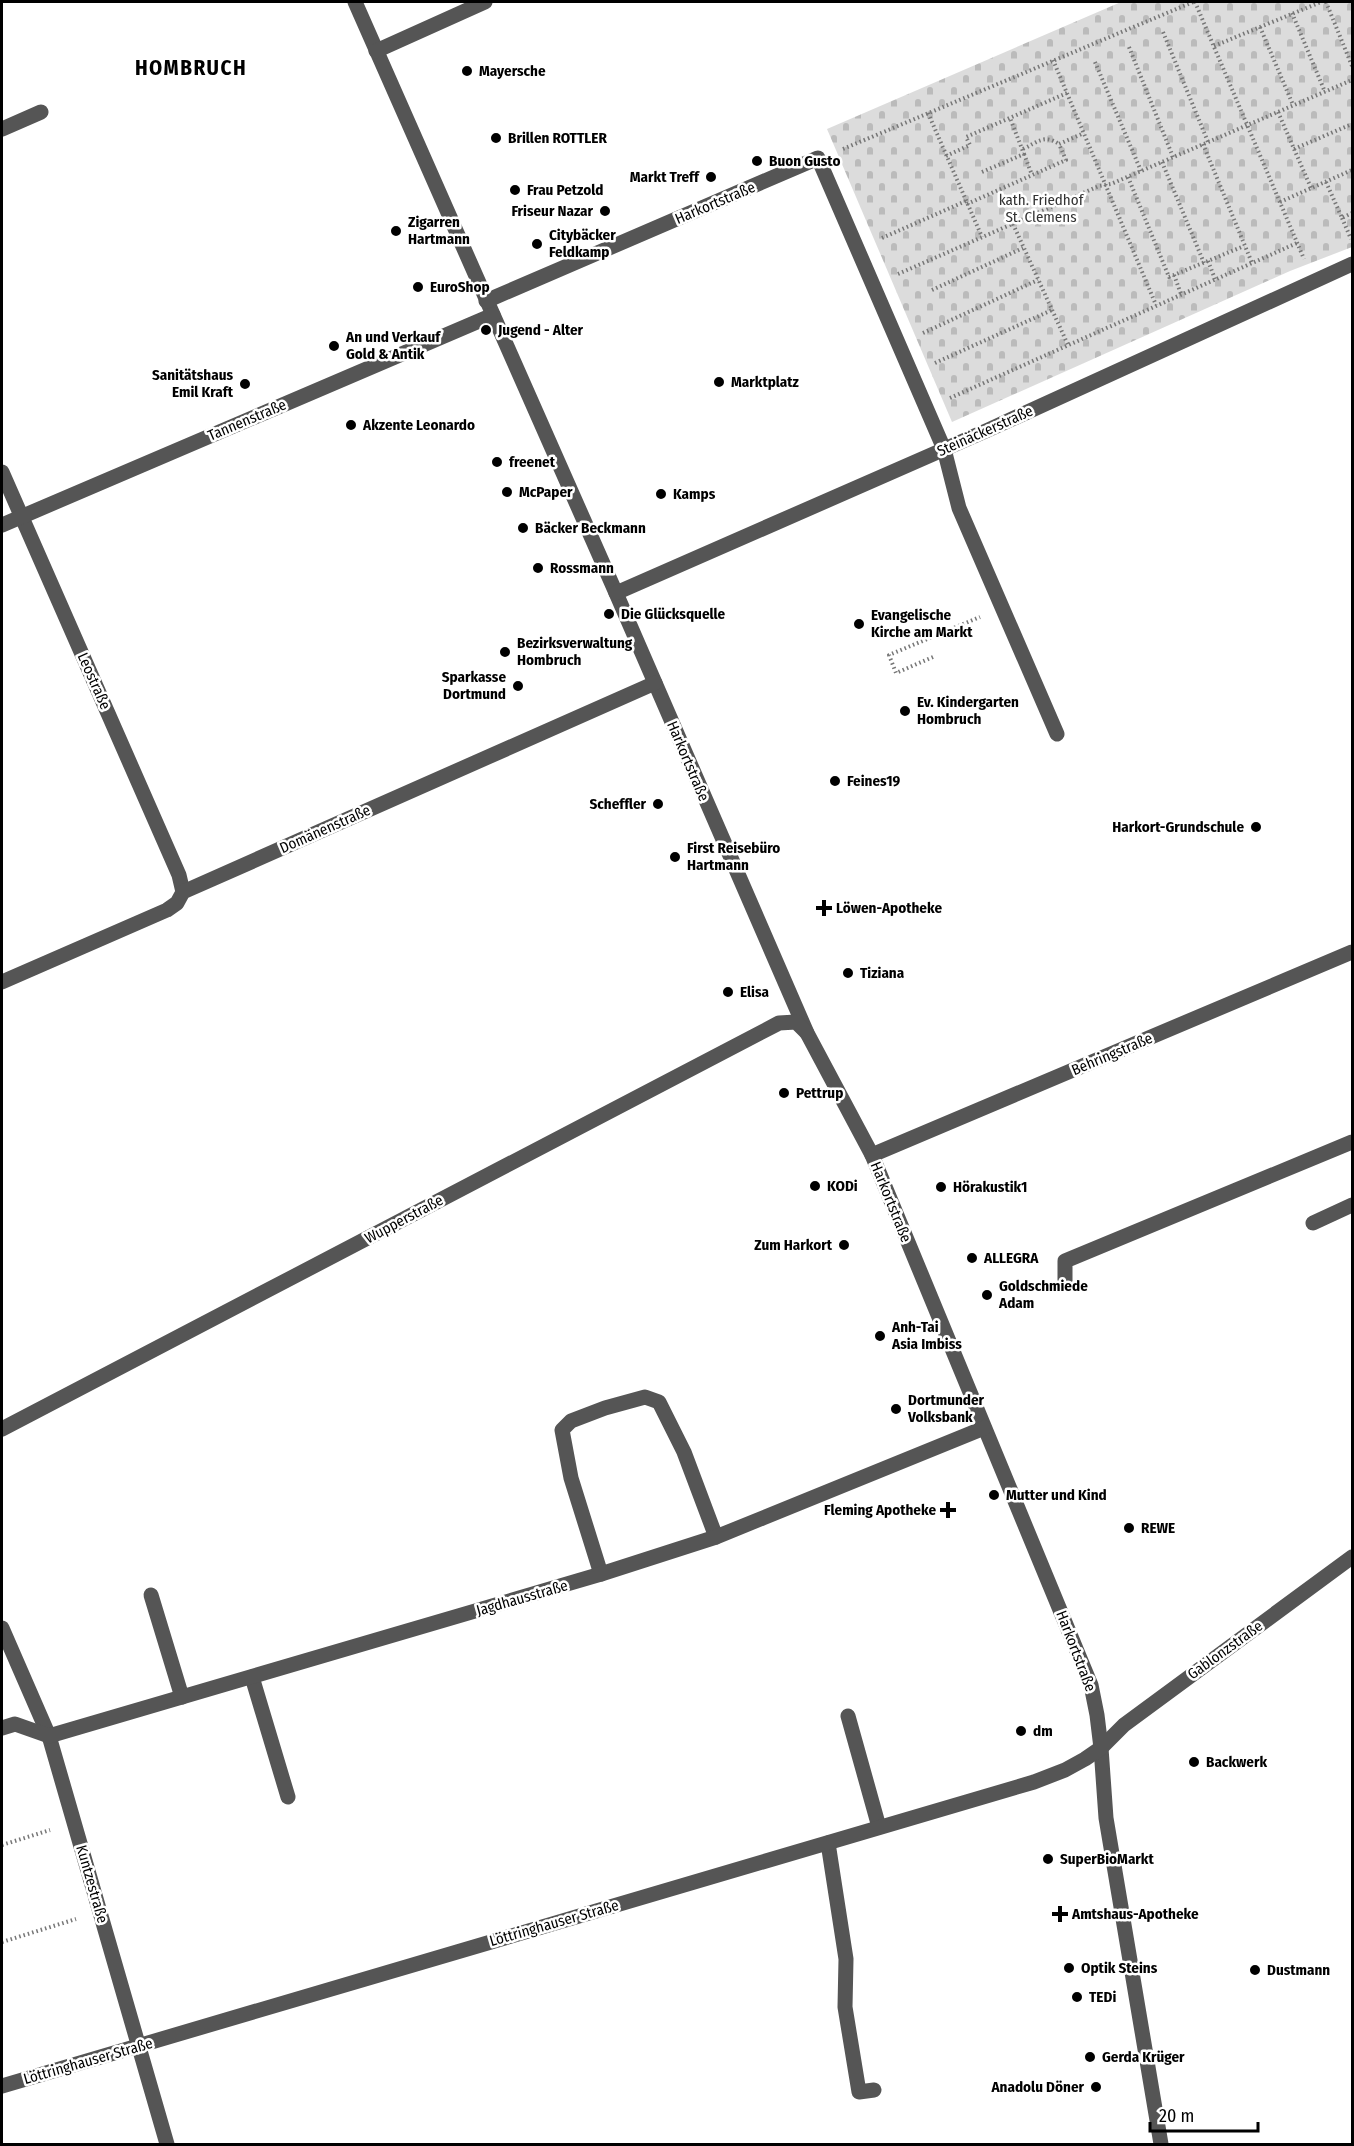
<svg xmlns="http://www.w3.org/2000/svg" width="1354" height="2146" font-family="'Fira Sans Condensed',sans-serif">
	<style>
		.cemetery { fill: url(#cemetery-stones) }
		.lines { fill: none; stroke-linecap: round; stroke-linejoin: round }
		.path { stroke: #777; stroke-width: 4; stroke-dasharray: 1.5 3; stroke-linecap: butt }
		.minor { stroke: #555; stroke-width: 15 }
		.poi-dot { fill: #000; stroke: #fff; stroke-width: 2 }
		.labels { text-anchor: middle; stroke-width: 5; stroke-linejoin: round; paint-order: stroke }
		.poi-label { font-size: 15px; font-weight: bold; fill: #000; stroke: #fff; text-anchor: start }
		.park-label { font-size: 15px; fill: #333; stroke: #fff }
		.street-label { font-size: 15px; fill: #000; stroke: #fff }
		.district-label { font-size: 21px; font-weight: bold; letter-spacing: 1.5px; fill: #000; stroke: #fff }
	</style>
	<defs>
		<pattern id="cemetery-stones" width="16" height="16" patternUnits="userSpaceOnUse" patternTransform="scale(1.5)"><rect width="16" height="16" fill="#dcdcdc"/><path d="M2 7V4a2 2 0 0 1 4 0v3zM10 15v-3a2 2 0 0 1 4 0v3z" fill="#bbb"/></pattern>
	</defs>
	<rect width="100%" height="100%" fill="#fff"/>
	<path class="cemetery" d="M1121 2H1352V247L1290 271 952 422 827 129Z"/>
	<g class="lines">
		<g class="path">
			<path d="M1195 2 1304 259"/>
			<path d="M1326 2 1352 66"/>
			<path d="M1292 13 1325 92"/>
			<path d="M1260 27 1293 105"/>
			<path d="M1163 32 1208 142"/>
			<path d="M1214 46 1321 2"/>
			<path d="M1129 47 1173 157"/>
			<path d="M1053 60 1156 305"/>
			<path d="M1095 62 1141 171"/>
			<path d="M1278 112 1311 188"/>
			<path d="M928 113 982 237"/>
			<path d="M1203 144 1252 263"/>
			<path d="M843 149 1193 2"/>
			<path d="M1023 149C1038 142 1044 134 1059 144"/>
			<path d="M1294 149 1352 124"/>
			<path d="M1024 154 1032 175"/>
			<path d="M946 156 970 145 966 137 1067 93"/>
			<path d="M1162 162 1204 263"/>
			<path d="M982 172 1024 154 1010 118"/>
			<path d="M1128 177 1169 277 1244 246"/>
			<path d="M1326 182 1342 218 1352 213"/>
			<path d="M1280 202 1352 170"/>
			<path d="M967 204 1066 160 1059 144 1084 133"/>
			<path d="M1342 218 1351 239"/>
			<path d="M1013 224 1068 345"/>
			<path d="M882 238 966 201"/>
			<path d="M1208 261 1215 279"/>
			<path d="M898 274 1099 186 1111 184 1352 80"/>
			<path d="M1174 275 1181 294"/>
			<path d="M932 290 1023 248"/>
			<path d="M923 333 1038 280"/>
			<path d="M935 363 1052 310"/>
			<path d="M950 398 1297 243"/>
			<path d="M933 657 896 673 889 655 980 617"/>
			<path d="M2 1845 50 1830"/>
			<path d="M2 1942 76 1919"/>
		</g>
		<g class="minor">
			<path d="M355 2 616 593 807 1033 872 1155 1091 1685 1097 1715 1101 1748 1106 1818 1161 2144"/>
			<path d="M376 51 485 2"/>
			<path d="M2 129 41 112"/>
			<path d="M486 301 818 158 944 449 959 508 1057 734"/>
			<path d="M2 472 179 875 183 892"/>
			<path d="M2 525 493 315"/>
			<path d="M616 593 988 430 1352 264"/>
			<path d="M2 982 167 910 177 903 183 892 655 683"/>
			<path d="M872 1155 1352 952"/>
			<path d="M1313 1223 1352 1205"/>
			<path d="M1065 1284V1261L1352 1142"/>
			<path d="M2 1429 779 1023 796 1022 807 1033"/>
			<path d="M601 1574 571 1478 562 1430 571 1421 605 1408 645 1397 659 1402 684 1452 716 1537"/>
			<path d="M151 1595 182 1697"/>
			<path d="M2 1628 49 1736 167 2144"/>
			<path d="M252 1677 288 1797"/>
			<path d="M848 1716 879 1827"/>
			<path d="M2 1728 15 1724 49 1736 601 1574 716 1537 984 1428"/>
			<path d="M828 1843 846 1959 845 2007 859 2092 874 2090"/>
			<path d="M2 2086 1034 1782 1065 1770 1085 1759 1101 1748 1124 1725 1352 1557"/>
		</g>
	</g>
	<g class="poi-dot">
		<circle cx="467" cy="71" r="6"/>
		<circle cx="496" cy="138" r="6"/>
		<circle cx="757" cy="161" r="6"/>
		<circle cx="711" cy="177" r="6"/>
		<circle cx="515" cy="190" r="6"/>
		<circle cx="605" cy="211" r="6"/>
		<circle cx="396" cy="231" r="6"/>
		<circle cx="537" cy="244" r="6"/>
		<circle cx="418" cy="287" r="6"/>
		<circle cx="486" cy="330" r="6"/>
		<circle cx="334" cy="346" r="6"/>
		<circle cx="719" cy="382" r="6"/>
		<circle cx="245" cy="384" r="6"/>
		<circle cx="351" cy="425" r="6"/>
		<circle cx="497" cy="462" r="6"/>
		<circle cx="507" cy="492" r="6"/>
		<circle cx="661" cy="494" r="6"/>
		<circle cx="523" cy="528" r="6"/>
		<circle cx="538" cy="568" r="6"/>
		<circle cx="609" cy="614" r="6"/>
		<circle cx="859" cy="624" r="6"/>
		<circle cx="505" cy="652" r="6"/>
		<circle cx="518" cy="686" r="6"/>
		<circle cx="905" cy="711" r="6"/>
		<circle cx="835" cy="781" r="6"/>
		<circle cx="658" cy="804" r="6"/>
		<circle cx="1256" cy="827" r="6"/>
		<circle cx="675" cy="857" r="6"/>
		<path d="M821 899h6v6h6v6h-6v6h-6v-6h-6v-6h6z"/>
		<circle cx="848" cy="973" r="6"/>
		<circle cx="728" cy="992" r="6"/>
		<circle cx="784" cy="1093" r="6"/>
		<circle cx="815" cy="1186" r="6"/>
		<circle cx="941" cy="1187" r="6"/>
		<circle cx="844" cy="1245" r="6"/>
		<circle cx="972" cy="1258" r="6"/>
		<circle cx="987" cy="1295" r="6"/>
		<circle cx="880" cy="1336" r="6"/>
		<circle cx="896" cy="1409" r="6"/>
		<circle cx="994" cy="1495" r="6"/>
		<path d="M945 1501h6v6h6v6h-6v6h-6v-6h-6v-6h6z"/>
		<circle cx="1129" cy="1528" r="6"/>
		<circle cx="1021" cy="1731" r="6"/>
		<circle cx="1194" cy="1762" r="6"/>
		<circle cx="1048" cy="1859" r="6"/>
		<path d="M1057 1905h6v6h6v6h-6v6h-6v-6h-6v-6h6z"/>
		<circle cx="1069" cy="1968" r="6"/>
		<circle cx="1255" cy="1970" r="6"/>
		<circle cx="1077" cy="1997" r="6"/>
		<circle cx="1090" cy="2057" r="6"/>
		<circle cx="1096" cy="2087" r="6"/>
	</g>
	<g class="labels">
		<g class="poi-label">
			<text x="479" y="76">Mayersche</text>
			<text x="508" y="143">Brillen ROTTLER</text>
			<text x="769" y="166">Buon Gusto</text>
			<text x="699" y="182" text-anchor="end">Markt Treff</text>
			<text x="527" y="195">Frau Petzold</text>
			<text x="593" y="216" text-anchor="end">Friseur Nazar</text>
			<text x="408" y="227">Zigarren<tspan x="408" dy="17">Hartmann</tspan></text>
			<text x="549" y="240">Citybäcker<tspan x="549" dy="17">Feldkamp</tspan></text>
			<text x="430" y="292">EuroShop</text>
			<text x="498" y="335">Jugend - Alter</text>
			<text x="346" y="342">An und Verkauf<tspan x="346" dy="17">Gold &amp; Antik</tspan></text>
			<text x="233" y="380" text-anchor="end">Sanitätshaus<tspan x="233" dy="17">Emil Kraft</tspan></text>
			<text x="731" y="387">Marktplatz</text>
			<text x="363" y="430">Akzente Leonardo</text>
			<text x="509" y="467">freenet</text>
			<text x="519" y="497">McPaper</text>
			<text x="673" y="499">Kamps</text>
			<text x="535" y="533">Bäcker Beckmann</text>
			<text x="550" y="573">Rossmann</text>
			<text x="621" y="619">Die Glücksquelle</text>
			<text x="871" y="620">Evangelische<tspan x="871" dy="17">Kirche am Markt</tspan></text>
			<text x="517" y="648">Bezirksverwaltung<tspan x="517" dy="17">Hombruch</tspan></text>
			<text x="506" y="682" text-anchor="end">Sparkasse<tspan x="506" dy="17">Dortmund</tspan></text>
			<text x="917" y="707">Ev. Kindergarten<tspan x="917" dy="17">Hombruch</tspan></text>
			<text x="847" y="786">Feines19</text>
			<text x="646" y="809" text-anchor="end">Scheffler</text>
			<text x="1244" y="832" text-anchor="end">Harkort-Grundschule</text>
			<text x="687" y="853">First Reisebüro<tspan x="687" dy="17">Hartmann</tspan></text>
			<text x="836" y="913">Löwen-Apotheke</text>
			<text x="860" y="978">Tiziana</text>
			<text x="740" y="997">Elisa</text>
			<text x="796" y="1098">Pettrup</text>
			<text x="827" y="1191">KODi</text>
			<text x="953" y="1192">Hörakustik1</text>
			<text x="832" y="1250" text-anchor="end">Zum Harkort</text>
			<text x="984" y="1263">ALLEGRA</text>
			<text x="999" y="1291">Goldschmiede<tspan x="999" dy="17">Adam</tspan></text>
			<text x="892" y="1332">Anh-Tai<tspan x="892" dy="17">Asia Imbiss</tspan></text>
			<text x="908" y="1405">Dortmunder<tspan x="908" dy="17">Volksbank</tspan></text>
			<text x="1006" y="1500">Mutter und Kind</text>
			<text x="936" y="1515" text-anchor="end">Fleming Apotheke</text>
			<text x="1141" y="1533">REWE</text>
			<text x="1033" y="1736">dm</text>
			<text x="1206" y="1767">Backwerk</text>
			<text x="1060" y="1864">SuperBioMarkt</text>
			<text x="1072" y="1919">Amtshaus-Apotheke</text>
			<text x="1081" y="1973">Optik Steins</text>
			<text x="1267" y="1975">Dustmann</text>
			<text x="1089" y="2002">TEDi</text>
			<text x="1102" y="2062">Gerda Krüger</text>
			<text x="1084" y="2092" text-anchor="end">Anadolu Döner</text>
		</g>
		<g class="park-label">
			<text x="1041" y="205">kath. Friedhof<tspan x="1041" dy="17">St. Clemens</tspan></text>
		</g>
		<g class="street-label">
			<text transform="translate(715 203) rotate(-23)" y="5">Harkortstraße</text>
			<text transform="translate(247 420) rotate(-23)" y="5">Tannenstraße</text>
			<text transform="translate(985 431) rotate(-24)" y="5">Steinäckerstraße</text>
			<text transform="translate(94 681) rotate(66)" y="5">Leostraße</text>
			<text transform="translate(688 761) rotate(67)" y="5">Harkortstraße</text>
			<text transform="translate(325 829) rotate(-24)" y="5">Domänenstraße</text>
			<text transform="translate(1112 1054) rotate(-23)" y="5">Behringstraße</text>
			<text transform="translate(891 1202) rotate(68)" y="5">Harkortstraße</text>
			<text transform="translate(404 1219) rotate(-28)" y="5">Wupperstraße</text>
			<text transform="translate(522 1598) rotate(-16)" y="5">Jagdhausstraße</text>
			<text transform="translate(1225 1650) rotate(-36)" y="5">Gablonzstraße</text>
			<text transform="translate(1076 1651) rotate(69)" y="5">Harkortstraße</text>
			<text transform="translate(92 1884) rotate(74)" y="5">Kuntzestraße</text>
			<text transform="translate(554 1923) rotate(-16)" y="5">Löttringhauser Straße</text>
			<text transform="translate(88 2061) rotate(-16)" y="5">Löttringhauser Straße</text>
		</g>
		<g class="district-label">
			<text x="191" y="75">HOMBRUCH</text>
		</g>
	</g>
	<rect width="1354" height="2146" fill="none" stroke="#000000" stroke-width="6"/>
	<path d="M1150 2122v9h108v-9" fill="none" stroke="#000000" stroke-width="3"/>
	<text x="1159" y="2122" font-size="18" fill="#000000" stroke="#ffffff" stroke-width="4.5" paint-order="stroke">20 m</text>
</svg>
